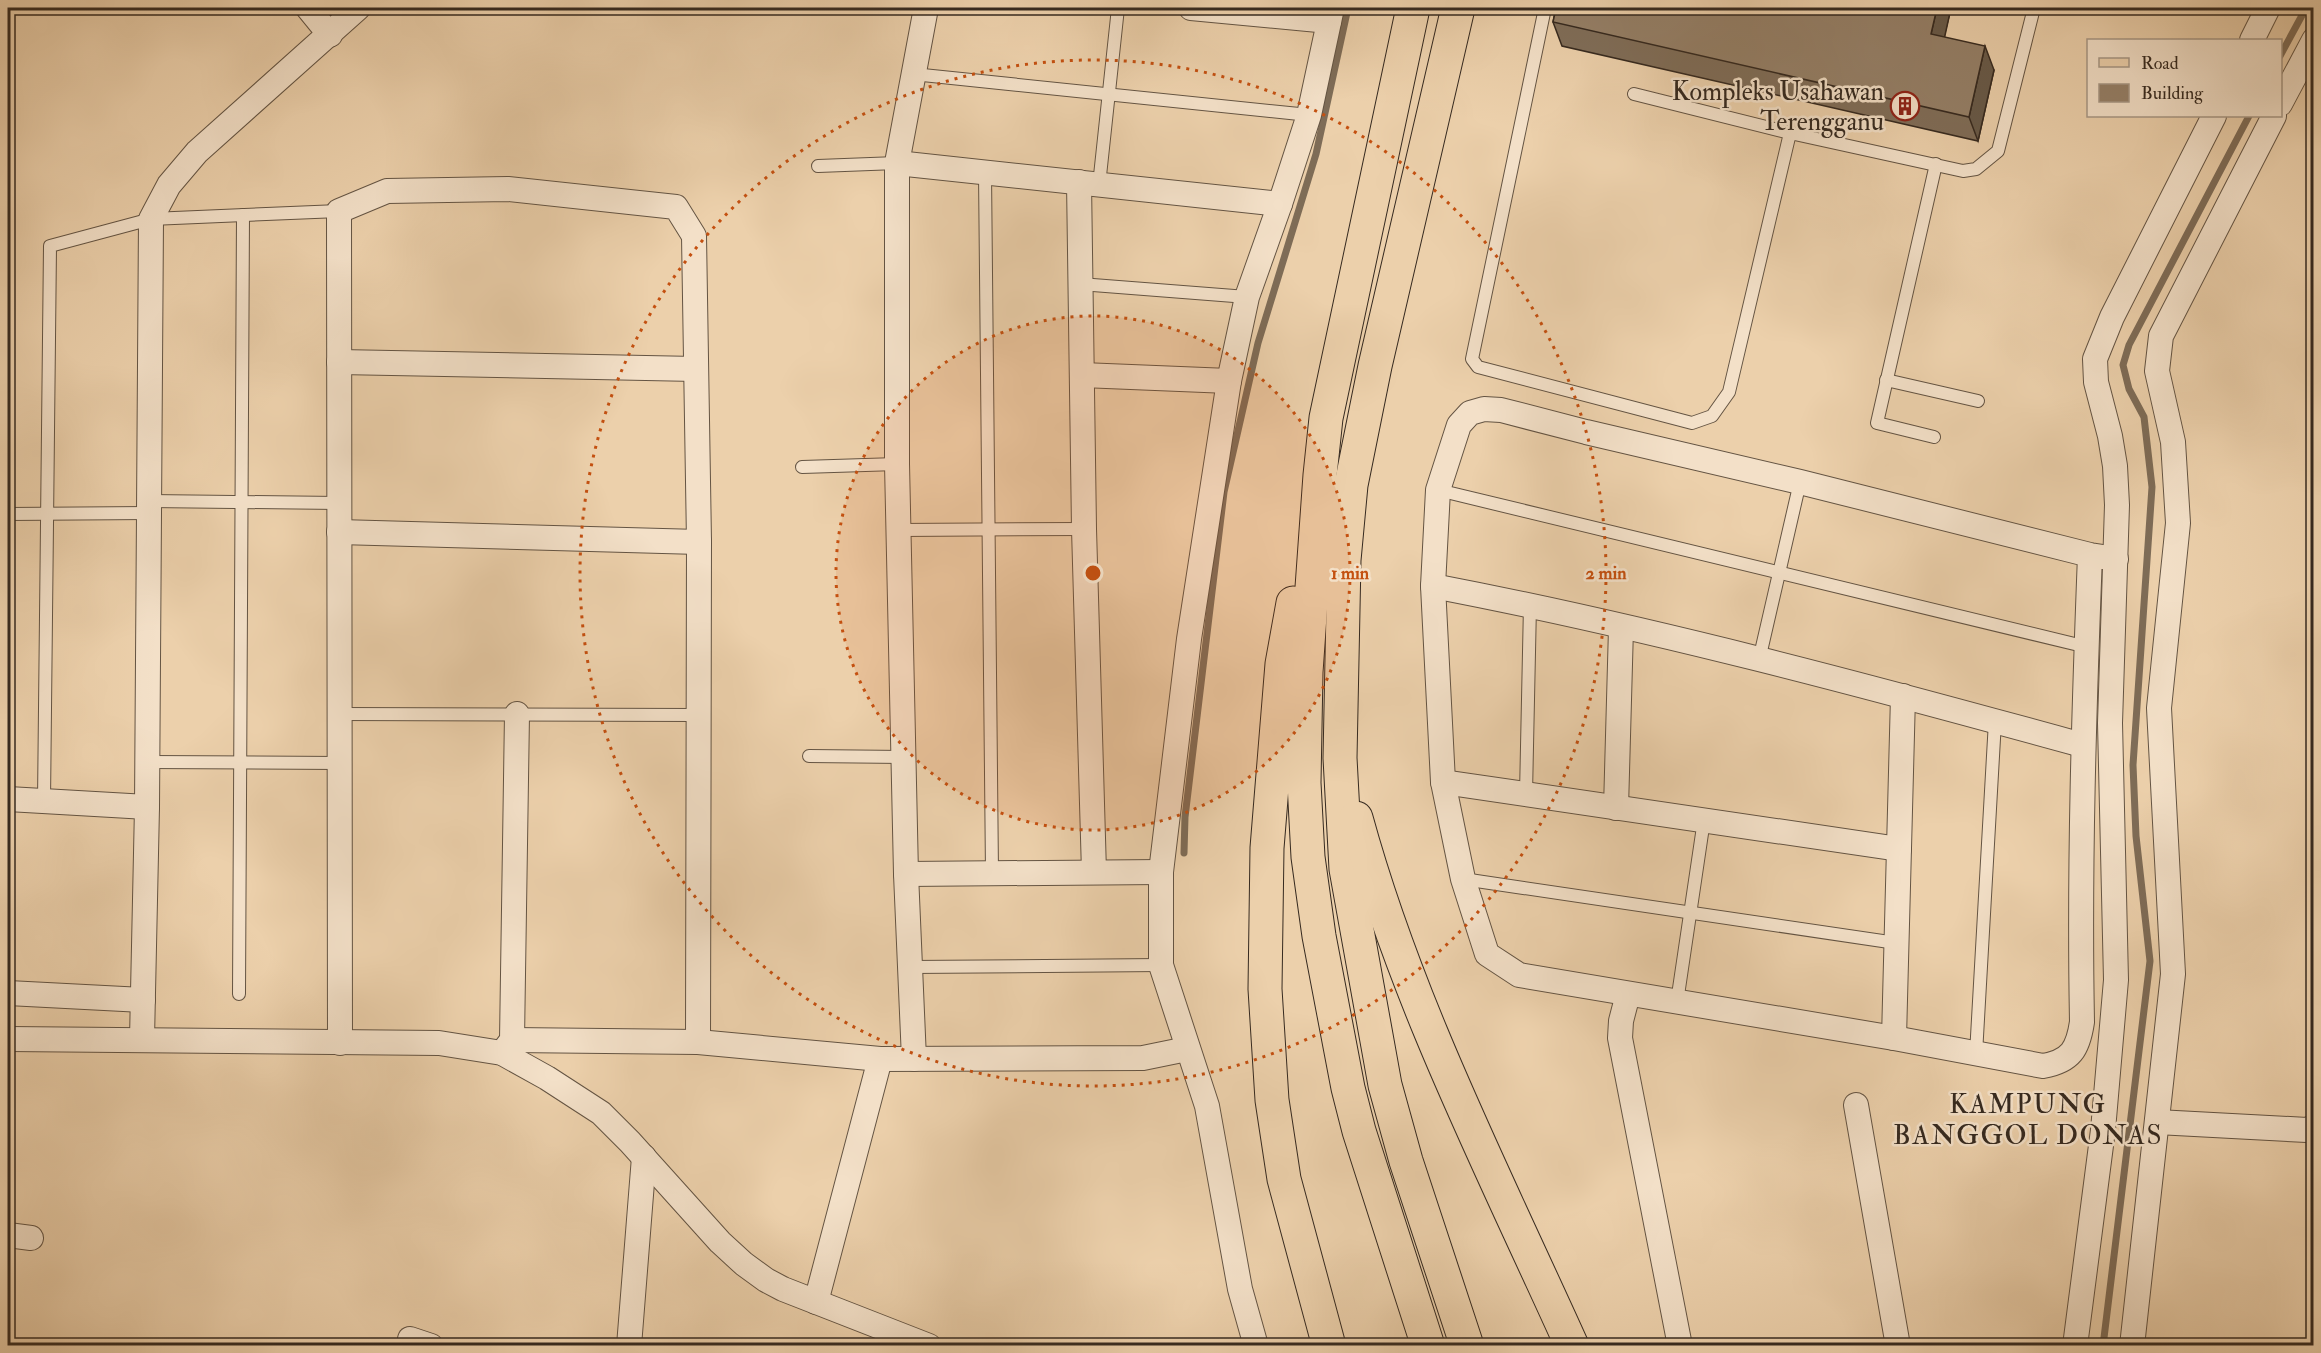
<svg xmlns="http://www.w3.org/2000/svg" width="2321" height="1353" font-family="'IM FELL Double Pica',serif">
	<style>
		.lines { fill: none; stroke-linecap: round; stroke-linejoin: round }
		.stream { stroke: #7e6c57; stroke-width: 7 }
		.service-casing { stroke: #645443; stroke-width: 14 }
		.minor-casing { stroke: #645443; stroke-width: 26 }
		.primary-casing { stroke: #362a20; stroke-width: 35 }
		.service { stroke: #f3e0c8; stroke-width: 12 }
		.minor { stroke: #f3e0c8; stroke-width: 24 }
		.primary { stroke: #ecd0ab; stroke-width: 33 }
		.wall { fill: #806e59; stroke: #362a20; stroke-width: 1.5 }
		.shaded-wall { fill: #685a49; stroke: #362a20; stroke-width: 1.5 }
		.building { fill: #958068; stroke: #362a20; stroke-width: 1.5 }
		.ring { fill: none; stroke: #c45010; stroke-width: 3; stroke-dasharray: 3 6 }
		.labels { text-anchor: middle; stroke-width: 5; stroke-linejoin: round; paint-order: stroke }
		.poi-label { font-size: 26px; fill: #362a20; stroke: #f3e0c8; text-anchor: end }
		.neighbourhood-label { font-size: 27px; letter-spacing: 1.5px; fill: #362a20; stroke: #f3e0c8 }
		.centre { fill: #c45010; stroke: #f3e0c8; stroke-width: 3 }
		.ring-label { font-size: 18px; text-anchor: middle; font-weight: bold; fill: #c45010; stroke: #f3e0c8; stroke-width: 5; stroke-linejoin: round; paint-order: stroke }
	</style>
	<rect width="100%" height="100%" fill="#ecd0ab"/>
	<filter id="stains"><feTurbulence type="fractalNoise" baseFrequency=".00333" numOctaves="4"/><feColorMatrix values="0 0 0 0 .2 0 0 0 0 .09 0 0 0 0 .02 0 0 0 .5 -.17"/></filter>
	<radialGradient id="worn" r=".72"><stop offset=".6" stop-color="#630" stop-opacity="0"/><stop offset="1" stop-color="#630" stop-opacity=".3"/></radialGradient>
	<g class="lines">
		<g class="stream">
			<path d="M2280 56 2306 8"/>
			<path d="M1184 853 1185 817 1224 492 1258 343 1316 154 1348 8"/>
			<path d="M2103 1346 2150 961 2136 836 2133 765 2152 487 2144 417 2129 389 2123 365 2129 345 2249 116"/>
		</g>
		<g class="service-casing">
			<g id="service">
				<path d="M1545 8 1472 359 1478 367 1692 423 1712 416 1729 392 1790 133 1963 171 1976 169 1998 151 2034 8"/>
				<path d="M913 74 1309 115"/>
				<path d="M1634 94 1790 133"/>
				<path d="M818 166 897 163"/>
				<path d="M985 173 992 873"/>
				<path d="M1099 185 1118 8"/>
				<path d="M1080 284 1247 297"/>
				<path d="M1886 380 1978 401"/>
				<path d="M1934 437 1877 423 1936 164"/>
				<path d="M802 467 897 464"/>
				<path d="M1438 490 2087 647"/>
				<path d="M149 501 339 503"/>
				<path d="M8 514 149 513"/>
				<path d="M898 530 1084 529"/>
				<path d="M1759 660 1800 482"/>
				<path d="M340 714 698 715"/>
				<path d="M809 756 904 757"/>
				<path d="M147 762 340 763"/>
				<path d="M1526 794 1530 605"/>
				<path d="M44 801 50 246 151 219 339 211"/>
				<path d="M1463 879 1896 943"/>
				<path d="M910 967 1161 965"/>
				<path d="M239 994 243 215"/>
				<path d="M1677 1002 1704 820"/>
				<path d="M1976 1054 1995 721"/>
			</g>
		</g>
		<g class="minor-casing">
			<g id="minor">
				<path d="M308 8 330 35"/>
				<path d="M1191 8 1329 21"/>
				<path d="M2252 40 2268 8"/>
				<path d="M2280 104 2314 40"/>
				<path d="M897 163 1280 204"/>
				<path d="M1079 182 1084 529 1094 872"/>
				<path d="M339 362 696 369"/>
				<path d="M1082 375 1229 381"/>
				<path d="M339 532 699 542"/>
				<path d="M2090 555C2084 711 2079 866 2082 1022 2078 1049 2071 1061 2043 1066L1894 1038 1519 975 1487 954 1463 879 1443 782 1433 586 1438 490 1459 425 1470 413 1484 409 1501 410 1586 432 1800 482 2090 555 2116 559"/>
				<path d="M1433 586C1652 628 1868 686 2082 745"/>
				<path d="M1443 782 1899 849"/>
				<path d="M8 799 147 807"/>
				<path d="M1616 808 1621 628"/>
				<path d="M906 874 1161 872"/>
				<path d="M8 993 143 1000"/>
				<path d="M1628 994 1621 1021 1620 1038 1680 1346"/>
				<path d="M1894 1038 1903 696"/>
				<path d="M8 1039 439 1043 502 1053 547 1078 601 1113 630 1142 720 1242 744 1264 766 1280 783 1289 929 1346"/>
				<path d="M142 1039 147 807 151 219 169 185 197 152 358 8"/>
				<path d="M512 1040 698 1042 880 1059 1143 1058 1187 1049"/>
				<path d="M340 1043 339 211 387 191 508 189 676 207 694 236 699 542 698 1042"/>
				<path d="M502 1053 512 1040 517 714"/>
				<path d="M914 1059 906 874 897 464V163L926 8"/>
				<path d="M1856 1105 1898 1346"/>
				<path d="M2157 1122 2307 1130 2314 1127"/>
				<path d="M8 1235 31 1238"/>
				<path d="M816 1302 880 1059"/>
				<path d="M410 1339 431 1346"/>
				<path d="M629 1346 644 1157"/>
				<path d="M1256 1346 1240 1289 1207 1106 1161 965V872L1189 639 1229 381 1247 297 1280 204 1309 115 1332 8"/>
				<path d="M2075 1346 2103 1130 2116 980 2110 723 2117 505 2115 466 2110 436 2096 382 2095 359 2112 317 2214 116"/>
				<path d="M2132 1346 2173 974 2159 708 2178 523 2173 442 2157 371 2161 336 2274 116"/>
			</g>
		</g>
		<g class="primary-casing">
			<g id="primary">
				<path d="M1413 8 1326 418 1320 475 1306 672 1304 783 1308 857 1319 936 1348 1088 1359 1131 1428 1346"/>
				<path d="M1458 8 1375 366 1351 485 1344 560 1340 758 1346 869 1385 1085 1406 1161 1467 1346"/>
				<path d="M1293 603 1282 664 1267 848 1265 989 1272 1100 1284 1179 1329 1346"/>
				<path d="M1356 818C1406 1001 1494 1173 1572 1346"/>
			</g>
		</g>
		<use href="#service" class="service"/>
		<use href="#minor" class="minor"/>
		<use href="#primary" class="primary"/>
	</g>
	<path class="wall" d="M1556 8H1951L1944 37 1994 70 1978 141 1562 46 1553 22Z"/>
	<g class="shaded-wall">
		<path d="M1937 8H1951L1940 58 1931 34Z"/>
		<path d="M1985 46 1994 70 1978 141 1969 117Z"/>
	</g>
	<path class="building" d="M1556 8H1937L1931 34 1985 46 1969 117 1553 22Z"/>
	<circle cx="1093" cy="573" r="257" fill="#c45010" fill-opacity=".12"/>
	<g class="ring">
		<circle cx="1093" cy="573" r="257"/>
		<circle cx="1093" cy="573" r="513"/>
	</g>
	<defs>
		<g id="building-ring" transform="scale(1.5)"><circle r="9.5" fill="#f3e0c8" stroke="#8f2418" stroke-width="1.5"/><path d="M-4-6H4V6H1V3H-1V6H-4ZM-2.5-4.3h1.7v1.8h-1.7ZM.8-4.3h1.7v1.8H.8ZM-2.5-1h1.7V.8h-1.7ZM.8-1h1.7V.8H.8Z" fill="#8f2418"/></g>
	</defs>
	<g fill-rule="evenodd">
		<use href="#building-ring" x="1905" y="106"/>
	</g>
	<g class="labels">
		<g class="poi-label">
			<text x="1884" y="100">Kompleks Usahawan<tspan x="1884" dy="30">Terengganu</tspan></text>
		</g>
		<g class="neighbourhood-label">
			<text x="2028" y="1113">KAMPUNG<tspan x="2028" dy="31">BANGGOL DONAS</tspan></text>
		</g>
	</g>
	<circle cx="1093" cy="573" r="9" class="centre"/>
	<g class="ring-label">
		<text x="1350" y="579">1 min</text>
		<text x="1606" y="579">2 min</text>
	</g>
	<rect width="2321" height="1353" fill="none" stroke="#ecd0ab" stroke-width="30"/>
	<rect x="9" y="9" width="2303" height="1335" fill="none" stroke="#362a20" stroke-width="3"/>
	<rect x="15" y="15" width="2291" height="1323" fill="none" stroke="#362a20" stroke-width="1.5"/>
	<rect x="2087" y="39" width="195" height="78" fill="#f3e0c8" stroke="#a79785" stroke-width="1.5"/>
	<rect x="2099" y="58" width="30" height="9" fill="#ecd0ab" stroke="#a79785" stroke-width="1.5"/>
	<text x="2141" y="69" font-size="18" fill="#362a20">Road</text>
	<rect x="2099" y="84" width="30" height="18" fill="#958068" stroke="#a79785" stroke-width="1.5"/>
	<text x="2141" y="99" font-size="18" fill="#362a20">Building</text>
	<rect width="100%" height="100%" filter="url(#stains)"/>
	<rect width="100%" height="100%" fill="url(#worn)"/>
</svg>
